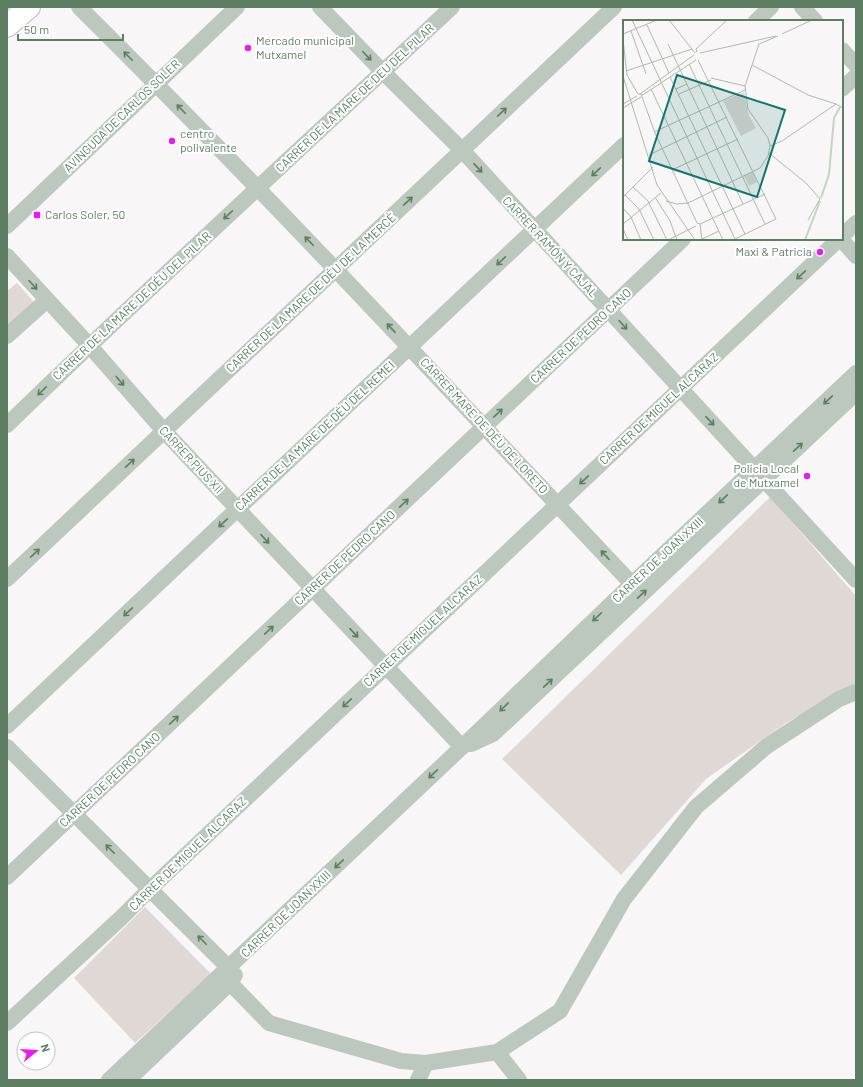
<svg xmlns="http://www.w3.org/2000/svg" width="863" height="1087" font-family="Barlow,sans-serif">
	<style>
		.green { fill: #e0d8d5 }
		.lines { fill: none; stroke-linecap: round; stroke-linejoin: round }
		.secondary-casing { stroke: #b1beb3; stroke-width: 24 }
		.street { stroke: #bcc8be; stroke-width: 16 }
		.secondary { stroke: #fff; stroke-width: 22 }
		.oneway { stroke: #5d7e62 }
		.poi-dot { fill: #e91af5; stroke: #fff; stroke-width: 1.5 }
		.labels { text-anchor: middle; stroke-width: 4; stroke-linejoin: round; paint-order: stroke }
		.poi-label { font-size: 12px; fill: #5d7e62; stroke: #fff; text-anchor: start }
		.street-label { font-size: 12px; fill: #5d7e62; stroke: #fff }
		.inset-river { fill: none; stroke: #c5d4c5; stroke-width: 2 }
		.inset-road { fill: none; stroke: #adbbae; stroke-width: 1 }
		.view { fill: #0f766e; fill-opacity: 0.15; stroke: #0f766e; stroke-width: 2 }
		.inset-edge { fill: none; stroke: #5d7e62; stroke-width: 2 }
	</style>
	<rect width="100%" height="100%" fill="#f9f6f7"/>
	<g class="green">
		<path d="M17 283 40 309 7 338V291Z"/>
		<path d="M770 497 856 596V685L844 690 786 723 706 779 621 875 502 759Z"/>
		<path d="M145 907 211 974 135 1043 74 978Z"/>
	</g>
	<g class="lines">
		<g class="secondary-casing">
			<path id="secondary" d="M7 26 29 7"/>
		</g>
		<g class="street">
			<path d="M79 7C268 194 449 390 632 584"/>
			<path d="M320 7 383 72 462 150 856 580"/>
			<path d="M802 7 815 21"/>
			<path d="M756 21 771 7"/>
			<path d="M842 50 856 65"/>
			<path d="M842 89 856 76"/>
			<path d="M7 226 237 7"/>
			<path d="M842 236 856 223"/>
			<path d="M841 239 856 256"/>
			<path d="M7 256 89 345 164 431 462 747"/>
			<path d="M7 336 47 300"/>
			<path d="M7 425C153 283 304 146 452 7"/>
			<path d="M7 579 614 7"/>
			<path d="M7 726 624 145"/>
			<path d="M471 744 493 734 856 393"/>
			<path d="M7 747 229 968"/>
			<path d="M7 877 683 239"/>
			<path d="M229 968 230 983 269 1023 401 1061 426 1063 497 1052 560 1011 624 899 696 807 767 746 839 699 856 692"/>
			<path d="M7 1023 121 918 150 889 839 239"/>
			<path d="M497 1052 519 1080"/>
			<path d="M109 1080 462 747 632 584 856 373"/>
			<path d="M128 1080 230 983 235 975"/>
			<path d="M418 1080 426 1063"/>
		</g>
		<use href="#secondary" class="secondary"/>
	</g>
	<defs><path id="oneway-shaft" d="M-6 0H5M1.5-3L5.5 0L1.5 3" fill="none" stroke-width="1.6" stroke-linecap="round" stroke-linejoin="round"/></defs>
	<g class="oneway">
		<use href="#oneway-shaft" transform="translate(128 56) rotate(-135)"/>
		<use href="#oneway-shaft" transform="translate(367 56) rotate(46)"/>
		<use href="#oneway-shaft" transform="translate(181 109) rotate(-134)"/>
		<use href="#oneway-shaft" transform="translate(502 112) rotate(-43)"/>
		<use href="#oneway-shaft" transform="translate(478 168) rotate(47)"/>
		<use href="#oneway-shaft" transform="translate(596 172) rotate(137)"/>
		<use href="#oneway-shaft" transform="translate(408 201) rotate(-43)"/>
		<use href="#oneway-shaft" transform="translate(228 215) rotate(137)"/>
		<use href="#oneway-shaft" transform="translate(309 241) rotate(-134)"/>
		<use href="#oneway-shaft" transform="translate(501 261) rotate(137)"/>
		<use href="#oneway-shaft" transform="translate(801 275) rotate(137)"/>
		<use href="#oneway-shaft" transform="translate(33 285) rotate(48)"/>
		<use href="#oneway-shaft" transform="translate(623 325) rotate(48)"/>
		<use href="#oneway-shaft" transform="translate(391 328) rotate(-133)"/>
		<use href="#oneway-shaft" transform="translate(120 381) rotate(49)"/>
		<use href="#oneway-shaft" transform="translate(42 391) rotate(136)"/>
		<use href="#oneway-shaft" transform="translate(828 400) rotate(137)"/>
		<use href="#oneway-shaft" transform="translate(498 413) rotate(-43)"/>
		<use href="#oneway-shaft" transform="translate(710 421) rotate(47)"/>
		<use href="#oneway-shaft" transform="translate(798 447) rotate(-43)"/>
		<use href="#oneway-shaft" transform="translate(130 463) rotate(-43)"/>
		<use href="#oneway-shaft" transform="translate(584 480) rotate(137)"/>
		<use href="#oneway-shaft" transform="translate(723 499) rotate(137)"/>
		<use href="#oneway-shaft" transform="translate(404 503) rotate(-43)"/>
		<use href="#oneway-shaft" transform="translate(223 523) rotate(137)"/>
		<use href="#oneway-shaft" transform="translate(265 539) rotate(47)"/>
		<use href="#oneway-shaft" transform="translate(35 553) rotate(-43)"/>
		<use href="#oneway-shaft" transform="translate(605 555) rotate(-133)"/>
		<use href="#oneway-shaft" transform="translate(642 594) rotate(-43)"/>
		<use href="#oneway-shaft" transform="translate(128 612) rotate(137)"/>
		<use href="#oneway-shaft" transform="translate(597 617) rotate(136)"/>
		<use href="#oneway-shaft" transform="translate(269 630) rotate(-43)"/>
		<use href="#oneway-shaft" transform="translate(354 633) rotate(47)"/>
		<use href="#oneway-shaft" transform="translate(548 683) rotate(-43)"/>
		<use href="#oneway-shaft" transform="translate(347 703) rotate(137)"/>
		<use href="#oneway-shaft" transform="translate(504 707) rotate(136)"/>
		<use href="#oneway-shaft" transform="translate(174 720) rotate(-43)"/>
		<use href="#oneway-shaft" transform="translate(433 774) rotate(137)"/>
		<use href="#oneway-shaft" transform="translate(110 849) rotate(-135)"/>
		<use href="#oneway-shaft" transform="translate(339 864) rotate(137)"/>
		<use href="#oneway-shaft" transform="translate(202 940) rotate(-135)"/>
	</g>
	<g class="poi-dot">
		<circle cx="248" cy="48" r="4"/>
		<circle cx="172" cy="141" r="4"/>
		<rect x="33" y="211" width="8" height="8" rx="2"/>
		<circle cx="820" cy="252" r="4"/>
		<circle cx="807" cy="476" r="4"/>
	</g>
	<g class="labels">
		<g class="poi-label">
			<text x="256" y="45">Mercado municipal<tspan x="256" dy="14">Mutxamel</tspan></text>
			<text x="180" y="138">centro<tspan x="180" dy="14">polivalente</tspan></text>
			<text x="45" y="219">Carlos Soler, 50</text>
			<text x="812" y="256" text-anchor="end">Maxi &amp; Patricia</text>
			<text x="799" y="473" text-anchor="end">Policia Local<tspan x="799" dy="14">de Mutxamel</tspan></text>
		</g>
		<g class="street-label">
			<text transform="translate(355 98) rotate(-43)" y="4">CARRER DE LA MARE DE DEU DEL PILAR</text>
			<text transform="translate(122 116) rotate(-44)" y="4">AVINGUDA DE CARLOS SOLER</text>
			<text transform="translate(550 247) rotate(47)" y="4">CARRER RAMÓN Y CAJAL</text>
			<text transform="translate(311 293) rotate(-43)" y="4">CARRER DE LA MARE DE DÉU DE LA MERCÈ</text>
			<text transform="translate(132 306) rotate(-43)" y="4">CARRER DE LA MARE DE DÉU DEL PILAR</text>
			<text transform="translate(581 336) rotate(-43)" y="4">CARRER DE PEDRO CANO</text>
			<text transform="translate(659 409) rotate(-43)" y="4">CARRER DE MIGUEL ALCARAZ</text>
			<text transform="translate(484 426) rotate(47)" y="4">CARRER MARE DE DÉU DE LORETO</text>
			<text transform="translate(315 436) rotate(-43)" y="4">CARRER DE LA MARE DE DÉU DEL REMEI</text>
			<text transform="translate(191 460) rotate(47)" y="4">CARRER PIUS XII</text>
			<text transform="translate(345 558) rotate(-43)" y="4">CARRER DE PEDRO CANO</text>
			<text transform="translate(658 560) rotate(-43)" y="4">CARRER DE JOAN XXIII</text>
			<text transform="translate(423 631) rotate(-43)" y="4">CARRER DE MIGUEL ALCARAZ</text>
			<text transform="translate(110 780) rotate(-43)" y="4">CARRER DE PEDRO CANO</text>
			<text transform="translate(188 854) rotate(-44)" y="4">CARRER DE MIGUEL ALCARAZ</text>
			<text transform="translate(286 914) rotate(-44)" y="4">CARRER DE JOAN XXIII</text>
		</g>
	</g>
	<g transform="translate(623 20)">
		<rect width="220" height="220" fill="#f9f6f7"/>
		<path d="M121 72 126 96 133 108 118 116 100 81ZM130 152 134 162 126 166 121 156Z" fill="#e0d8d5"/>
		<path class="inset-river" d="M198 178 206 154 211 98 217 87M182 220 197 181"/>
		<path class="inset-road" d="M9 0 112 219M46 0 72 33M24 5 46 53M8 11 23 54M0 14 34 0M159 14 189 0M0 19 4 55 15 74H18L32 113 74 203 77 204 79 220M45 24 120 184M74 32 73 29 104 0M77 33 153 16M75 40 153 199M66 44 142 204M129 45 185 75 213 84M3 51 69 29M0 56 34 165 72 220M47 57 122 214M88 58 122 66M28 69 100 220M53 69 64 64M17 74 71 35M56 74 88 60M18 76 73 40M0 84 14 76M0 88 18 77M31 112 122 70M147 126 159 121 213 84 220 88M146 133 183 163 197 179 185 200M26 135 104 97M49 150 115 119M10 167 25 181 44 220M2 175 16 189 31 220M0 177 30 147M32 177 47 201 54 220M43 181 54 184 65 183 137 148 145 136 147 126 145 118 125 89 122 66 136 24 155 16M0 188 8 197 18 220M0 204 38 173M77 204 142 174M0 209 5 220M45 220 73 206M77 220 96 211M110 220 153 199"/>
		<path class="view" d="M54 55 162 90 134 177 26 141Z"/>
		<rect width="220" height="220" class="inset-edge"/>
	</g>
	<rect width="863" height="1087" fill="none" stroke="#5d7e62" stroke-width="16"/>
	<g transform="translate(36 1051) rotate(72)"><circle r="19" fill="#ffffff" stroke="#becbc0"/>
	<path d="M0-3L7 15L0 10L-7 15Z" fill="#e91af5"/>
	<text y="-6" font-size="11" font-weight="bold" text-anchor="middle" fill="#5d7e62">N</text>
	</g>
	<path d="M18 34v6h105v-6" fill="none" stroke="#5d7e62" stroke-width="2"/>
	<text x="24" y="34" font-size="12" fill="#5d7e62" stroke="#ffffff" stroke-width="3" paint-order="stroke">50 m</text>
</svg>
